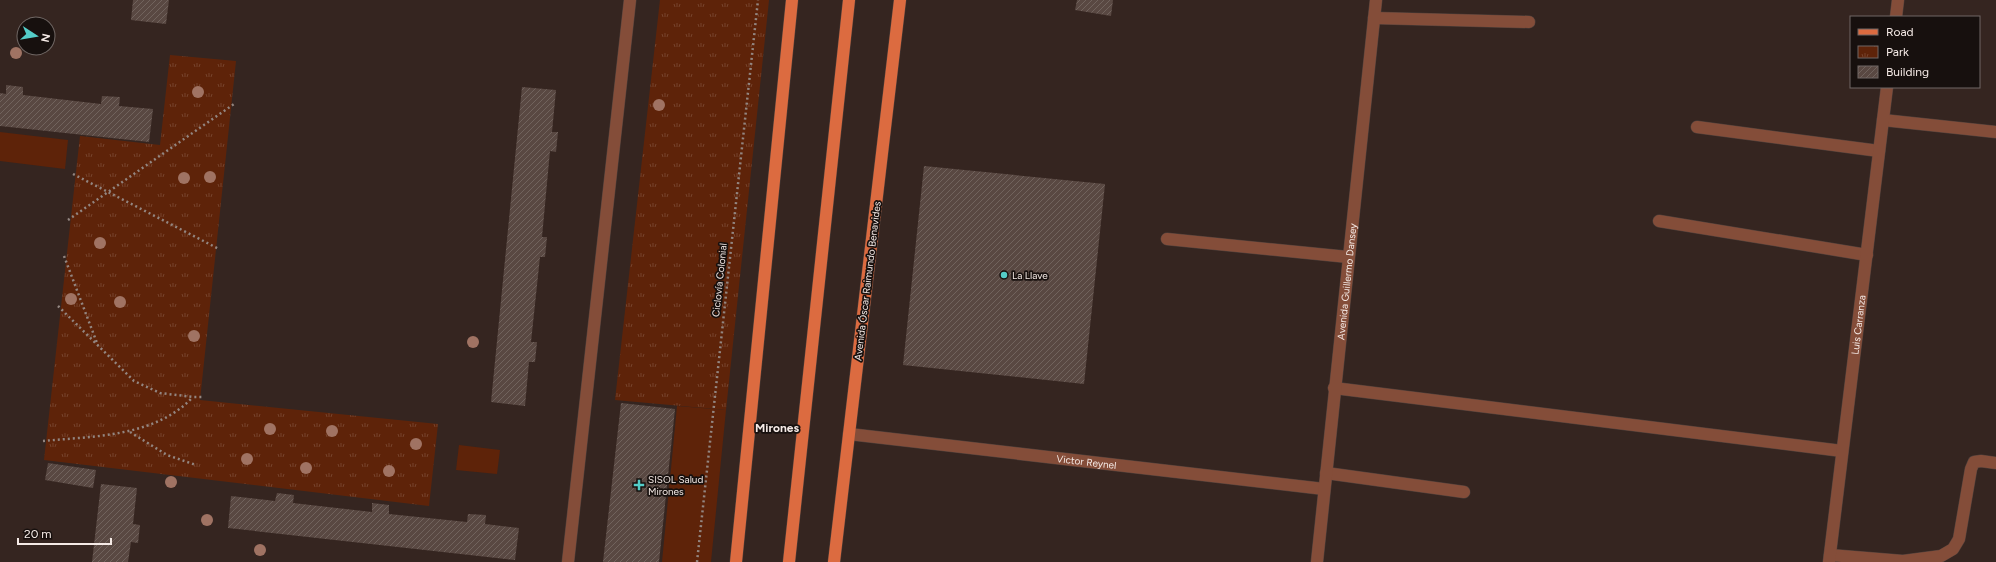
<svg xmlns="http://www.w3.org/2000/svg" width="1996" height="562" font-family="Figtree,sans-serif">
	<style>
		.grass { fill: #5e2309 }
		.park { fill: url(#park-tufts) }
		.building { fill: url(#building-hatch) }
		.lines { fill: none; stroke-linecap: round; stroke-linejoin: round }
		.minor-casing { stroke: #50413c; stroke-width: 13 }
		.major-casing { stroke: #50413c; stroke-width: 13 }
		.path { stroke: #938681; stroke-width: 2.5; stroke-dasharray: 2 3; stroke-linecap: butt }
		.minor { stroke: #844d39; stroke-width: 12 }
		.major { stroke: #dc6b40; stroke-width: 12 }
		.tree { fill: #a07363 }
		.poi-dot { fill: #54cdc8; stroke: #17100e; stroke-width: 1.5 }
		.labels { text-anchor: middle; stroke-width: 3.5; stroke-linejoin: round; paint-order: stroke }
		.poi-label { font-size: 10px; fill: #f5eae6; stroke: #17100e; text-anchor: start }
		.street-label { font-size: 10px; fill: #f5eae6; stroke: #17100e }
		.quarter-label { font-size: 12px; font-weight: bold; fill: #f5eae6; stroke: #17100e }
	</style>
	<defs>
		<pattern id="park-tufts" width="24" height="20" patternUnits="userSpaceOnUse"><rect width="24" height="20" fill="#5e2309"/><path d="M3 7l-1-3M5 7V3M7 7l1-3M15 17l-1-3M17 17v-4M19 17l1-3" fill="none" stroke="#76432d"/></pattern>
		<pattern id="building-hatch" width="6" height="6" patternUnits="userSpaceOnUse"><rect width="6" height="6" fill="#594842"/><path d="M-1 1l2-2M0 6l6-6M5 7l2-2" fill="none" stroke="#71635d"/></pattern>
	</defs>
	<rect width="100%" height="100%" fill="#352520"/>
	<g class="grass">
		<path d="M0 132 68 140 65 169 0 161Z"/>
		<path d="M677 406 726 410 711 562H662Z"/>
		<path d="M459 445 500 450 497 474 456 470Z"/>
	</g>
	<g class="park">
		<path d="M660 0H769L726 410 615 400Z"/>
		<path d="M170 55 236 61 200 400 438 424 429 506 44 460 80 136 160 145Z"/>
	</g>
	<g class="building">
		<path d="M133 0H169L166 24 131 20Z"/>
		<path d="M1077 0H1113L1111 16 1075 10Z"/>
		<path d="M6 85 23 87V95L101 104 102 96 120 97 119 106 153 109 149 142 0 126V93L6 94Z"/>
		<path d="M522 87 556 90 552 132H558L556 152 550 151 542 237H547L545 257H540L531 342H537L535 362H529L525 406 491 402Z"/>
		<path d="M924 166 1105 184 1084 384 903 365Z"/>
		<path d="M621 403 675 409 659 562H603Z"/>
		<path d="M48 463 96 470 93 488 45 480Z"/>
		<path d="M101 484 137 488 133 524 140 525 138 543 131 542 128 562H92Z"/>
		<path d="M277 493 294 495 293 503 372 512V503L389 505V514L467 522 468 514 486 515 485 524 519 528 515 560 228 528 231 496 275 501Z"/>
	</g>
	<g class="lines">
		<g class="minor-casing">
			<g id="minor">
				<path d="M1896 17 1898 0"/>
				<path d="M1374 18 1529 22"/>
				<path d="M1883 120 1996 132"/>
				<path d="M1697 127 1879 151"/>
				<path d="M1659 221 1867 255"/>
				<path d="M1167 239 1348 257"/>
				<path d="M1334 388 1842 451"/>
				<path id="s1" d="M849 434 1324 489"/>
				<path d="M1326 473 1464 492"/>
				<path d="M1830 555 1903 561 1941 556 1953 549 1959 539 1971 469 1974 462 1981 461 1996 463"/>
				<path d="M568 562 630 0"/>
				<path id="s2" d="M1317 562 1376 0"/>
				<path id="s3" d="M1829 562 1887 87"/>
			</g>
		</g>
		<g class="major-casing">
			<g id="major">
				<path d="M736 562 792 0"/>
				<path d="M789 562 849 0"/>
				<path d="M834 562 900 0"/>
			</g>
		</g>
		<g class="path">
			<path d="M73 174 219 249"/>
			<path d="M68 220 234 104"/>
			<path d="M64 256 97 343"/>
			<path d="M58 306 134 381 160 393 193 397H204"/>
			<path d="M130 432 167 455 196 465"/>
			<path d="M43 441C95 436 154 437 192 398"/>
			<path d="M697 562 758 0"/>
		</g>
		<use href="#minor" class="minor"/>
		<use href="#major" class="major"/>
	</g>
	<g class="tree">
		<circle cx="16" cy="53" r="6"/>
		<circle cx="198" cy="92" r="6"/>
		<circle cx="659" cy="105" r="6"/>
		<circle cx="210" cy="177" r="6"/>
		<circle cx="184" cy="178" r="6"/>
		<circle cx="100" cy="243" r="6"/>
		<circle cx="71" cy="299" r="6"/>
		<circle cx="120" cy="302" r="6"/>
		<circle cx="194" cy="336" r="6"/>
		<circle cx="473" cy="342" r="6"/>
		<circle cx="270" cy="429" r="6"/>
		<circle cx="332" cy="431" r="6"/>
		<circle cx="416" cy="444" r="6"/>
		<circle cx="247" cy="459" r="6"/>
		<circle cx="306" cy="468" r="6"/>
		<circle cx="389" cy="471" r="6"/>
		<circle cx="171" cy="482" r="6"/>
		<circle cx="207" cy="520" r="6"/>
		<circle cx="260" cy="550" r="6"/>
	</g>
	<g class="poi-dot">
		<circle cx="1004" cy="275" r="4"/>
		<path d="M637 479h4v4h4v4h-4v4h-4v-4h-4v-4h4z"/>
	</g>
	<g class="labels">
		<g class="poi-label">
			<text x="1012" y="279">La Llave</text>
			<text x="648" y="483">SISOL Salud<tspan x="648" dy="12">Mirones</tspan></text>
		</g>
		<g class="street-label">
			<text transform="translate(719 280) rotate(-84)" y="4">Ciclovía Colonial</text>
			<text transform="translate(867 281) rotate(-83)" y="4">Avenida Óscar Raimundo Benavides</text>
			<text dy="4" stroke="none"><textPath href="#s2" startOffset="282">Avenida Guillermo Dansey</textPath></text>
			<text dy="4" stroke="none"><textPath href="#s3" startOffset="239">Luis Carranza</textPath></text>
			<text dy="4" stroke="none"><textPath href="#s1" startOffset="239">Victor Reynel</textPath></text>
		</g>
		<g class="quarter-label">
			<text x="777" y="432">Mirones</text>
		</g>
	</g>
	<rect x="1850" y="16" width="130" height="72" fill="#17100e" stroke="#706764"/>
	<rect x="1858" y="29" width="20" height="6" fill="#dc6b40" stroke="#706764"/>
	<text x="1886" y="36" font-size="12" fill="#f5eae6">Road</text>
	<rect x="1858" y="46" width="20" height="12" fill="url(#park-tufts)" stroke="#706764"/>
	<text x="1886" y="56" font-size="12" fill="#f5eae6">Park</text>
	<rect x="1858" y="66" width="20" height="12" fill="url(#building-hatch)" stroke="#706764"/>
	<text x="1886" y="76" font-size="12" fill="#f5eae6">Building</text>
	<g transform="translate(36 36) rotate(102)"><circle r="19" fill="#17100e" stroke="#706764"/>
	<path d="M0-3L7 15L0 10L-7 15Z" fill="#54cdc8"/>
	<text y="-6" font-size="11" font-weight="bold" text-anchor="middle" fill="#f5eae6">N</text>
	</g>
	<path d="M18 538v6h93v-6" fill="none" stroke="#f5eae6" stroke-width="2"/>
	<text x="24" y="538" font-size="12" fill="#f5eae6" stroke="#17100e" stroke-width="3" paint-order="stroke">20 m</text>
</svg>
